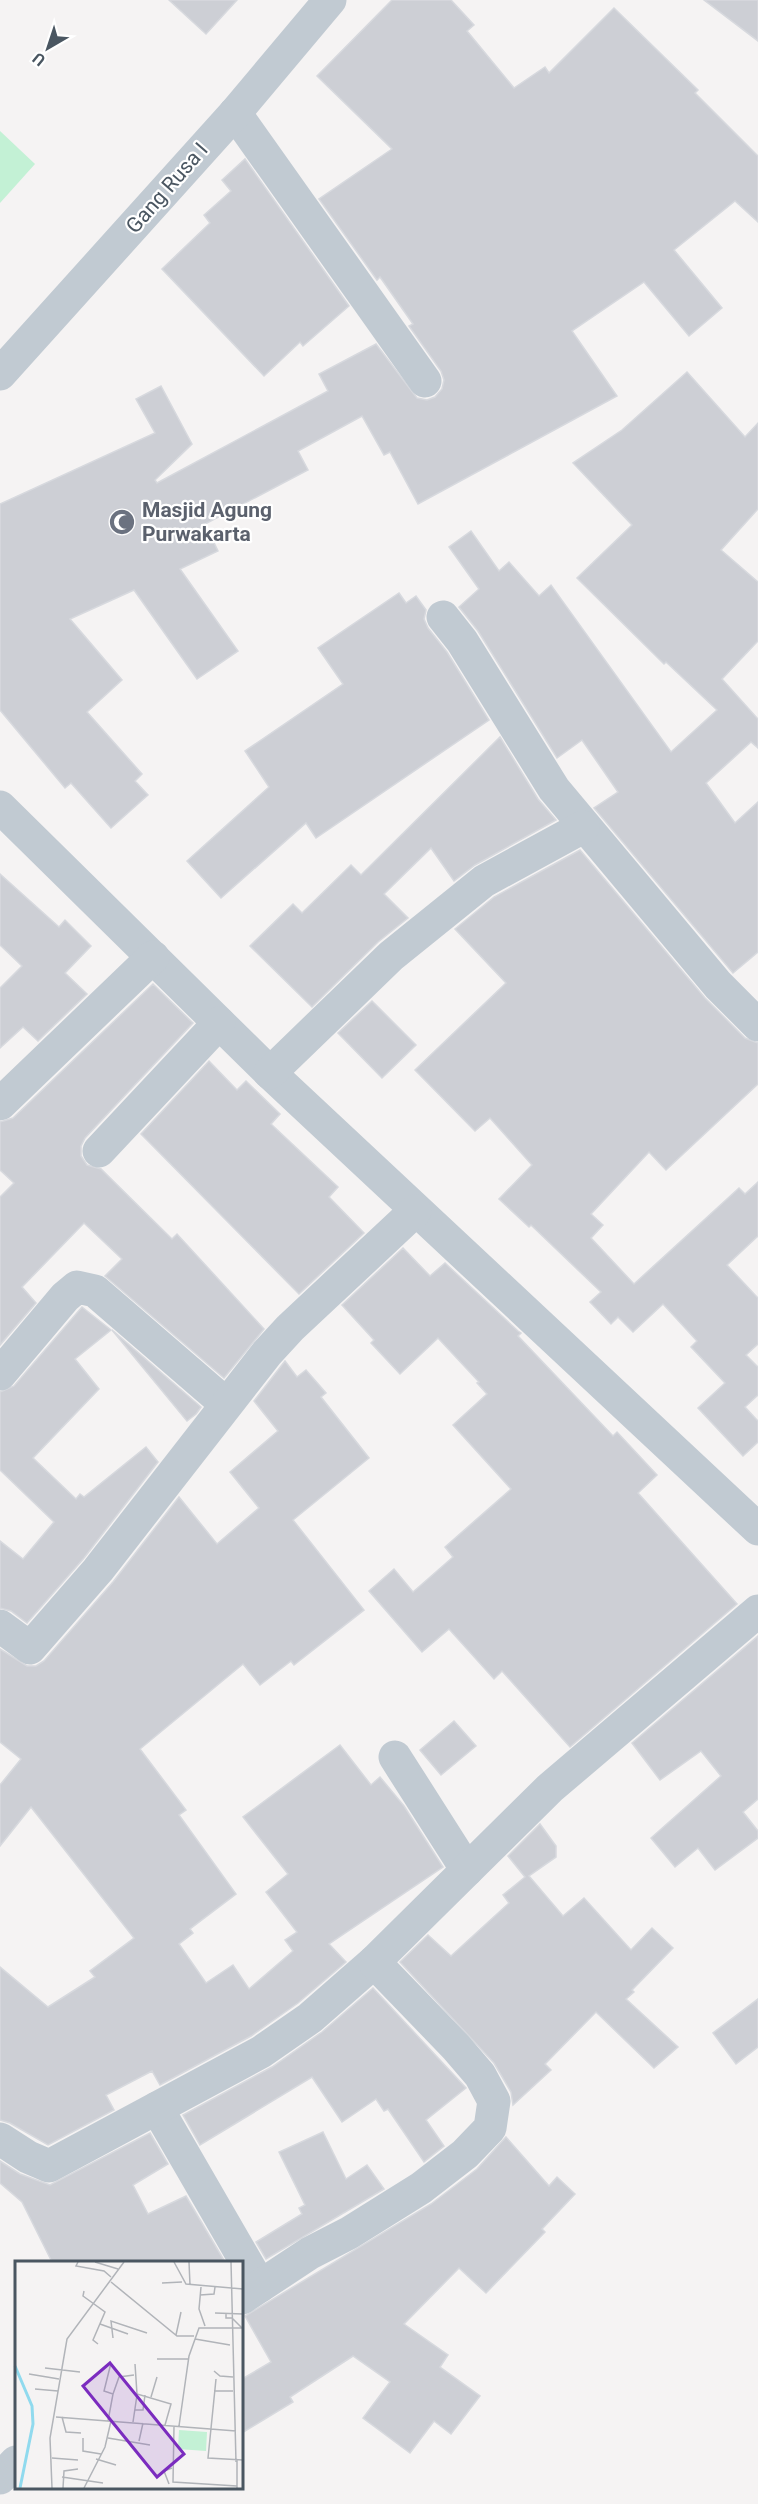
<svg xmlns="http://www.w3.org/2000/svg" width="758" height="2504" font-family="Roboto,sans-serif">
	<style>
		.green { fill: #c3f1d5 }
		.building { fill: #cdcfd5; stroke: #d7d9de; stroke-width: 1.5 }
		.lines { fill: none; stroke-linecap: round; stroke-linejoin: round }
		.minor { stroke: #c1cad2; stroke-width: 33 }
		.labels { text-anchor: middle; stroke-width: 4.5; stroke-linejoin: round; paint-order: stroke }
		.street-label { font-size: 21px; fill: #4a5661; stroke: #fff }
		.worship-label { font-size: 21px; font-weight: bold; fill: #5b616d; stroke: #fff; text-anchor: start }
		.inset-river { fill: none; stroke: #90daee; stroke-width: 3 }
		.inset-road { fill: none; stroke: #b1b4b9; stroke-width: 1.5 }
		.view { fill: #7b2cbf; fill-opacity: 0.15; stroke: #7b2cbf; stroke-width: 3 }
		.inset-edge { fill: none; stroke: #4a5661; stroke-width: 3 }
	</style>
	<rect width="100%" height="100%" fill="#f5f3f3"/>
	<path class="green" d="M0 131 35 164 0 203Z"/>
	<g class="building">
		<path d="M169 0H237L206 34Z"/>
		<path d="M392 0H451L474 25 467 31 514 88 545 67 549 73 614 8 698 90 695 93 758 156V222L735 201 674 250 722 308 689 336 644 282 572 331 617 396 418 504 390 452 384 455 362 416 298 451 308 470 205 524 218 551 180 569 238 651 197 679 134 590 70 619 122 680 87 712 142 774 135 781 148 795 111 828 71 783 65 788 0 710V504L155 433 136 399 161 386 192 444 155 480 157 483 328 391 319 374 376 344 417 398 427 400 435 397 442 389 444 380 441 371 409 326 413 324 380 277 377 280 319 199 392 149 317 76Z"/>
		<path d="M704 0H758V41Z"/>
		<path d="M245 159 349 306 303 346 300 342 264 376 162 269 210 223 204 215 231 191 222 180Z"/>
		<path d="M687 372 745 437 758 423V509L721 550 758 582V641L722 679 758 719V748L751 742 706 783 735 823 758 802V952L733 973 594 808 618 792 582 740 557 758 478 631 459 607 479 589 449 547 471 531 499 571 509 562 539 596 551 585 671 752 717 710 666 662 664 664 577 578 632 525 573 463 622 430Z"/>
		<path d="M399 593 406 603 416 596 426 610 424 619 428 628 447 652 489 720 316 838 306 823 221 898 187 861 269 787 245 751 343 684 318 648Z"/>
		<path d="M500 737 538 799 556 820 475 865 454 881 431 848 384 894 408 918 378 942 312 1007 250 946 293 904 302 913 351 865 361 875Z"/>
		<path d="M580 850 705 998 745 1038 758 1043V1084L666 1170 649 1152 591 1214 603 1225 591 1238 634 1284 739 1188 745 1194 758 1182V1236L727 1265 758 1298V1344L746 1355 758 1367V1395L745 1407 758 1421V1442L743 1456 698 1408 725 1383 691 1347 697 1341 663 1304 633 1332 618 1317 611 1324 590 1302 601 1292 531 1225 529 1227 499 1199 532 1165 490 1118 475 1131 415 1070 506 983 455 929 494 897Z"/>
		<path d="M0 874 59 927 65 920 91 946 65 973 87 994 38 1041 23 1027 0 1048V988L22 966 0 945Z"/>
		<path d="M153 984 193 1023 85 1138 81 1146V1156L87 1165 101 1169 172 1239 177 1234 264 1329 224 1378 105 1276 122 1259 84 1223 22 1287 36 1303 0 1345V1197L14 1183 0 1170V1122L13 1118Z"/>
		<path d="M372 1001 416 1045 382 1078 338 1033Z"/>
		<path d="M209 1061 237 1090 246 1081 280 1114 271 1124 338 1187 329 1197 364 1233 299 1294 141 1134Z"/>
		<path d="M403 1248 430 1276 445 1263 518 1331 521 1333 518 1336 613 1436 617 1432 657 1475 638 1493 737 1604 570 1747 502 1671 494 1679 449 1629 422 1652 369 1591 394 1569 413 1592 453 1557 445 1547 511 1489 453 1425 487 1394 477 1383 479 1382 438 1338 400 1374 371 1343 374 1340 342 1305Z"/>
		<path d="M82 1307 111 1330 75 1359 99 1389 33 1458 76 1499 80 1494 84 1497 146 1447 158 1462 84 1558 27 1623 11 1611 0 1608V1541L23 1559 54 1522 0 1470V1392L14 1386Z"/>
		<path d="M112 1330 201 1407 196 1414 187 1421Z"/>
		<path d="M285 1361 297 1377 306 1370 326 1393 321 1397 369 1458 293 1520 364 1610 294 1665 291 1661 260 1685 243 1664 140 1749 186 1810 179 1815 236 1894 190 1929 193 1933 179 1944 206 1983 233 1965 249 1989 293 1951 285 1940 297 1932 266 1892 288 1874 243 1817 340 1745 371 1785 380 1777 404 1806 443 1867 329 1944 346 1962 298 2003 251 2036 160 2085 152 2071 106 2095 114 2110 48 2145 10 2123 0 2120V1967L48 2007 95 1977 90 1971 134 1938 31 1807 0 1846V1785L21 1759 0 1742V1649L27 1666H36L44 1661 113 1582 179 1497 217 1544 259 1508 230 1472 278 1431 254 1401Z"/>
		<path d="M758 1636V1799L743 1812 758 1831V1838L715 1870 698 1848 675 1867 651 1838 721 1776 701 1751 660 1780 632 1743Z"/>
		<path d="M454 1721 476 1746 441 1775 420 1750Z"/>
		<path d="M540 1824 556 1846V1857L529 1876 563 1916 584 1898 631 1950 652 1928 673 1948 632 1990 634 1992 626 1999 678 2047 654 2068 596 2012 545 2064 551 2070 513 2105 511 2092 494 2063 400 1962 428 1935 451 1956 509 1903 503 1895 525 1877 508 1856Z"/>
		<path d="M373 1988 466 2088 426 2120 444 2146 424 2162 388 2109 384 2111 376 2099 342 2122 312 2077 200 2145 183 2115 272 2067 322 2032Z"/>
		<path d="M758 1999V2047L736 2064 713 2033Z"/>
		<path d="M323 2132 346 2179 367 2165 384 2189 266 2259 256 2242 302 2214 299 2208 305 2205 279 2152Z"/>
		<path d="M150 2133 168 2164 133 2185 148 2214 186 2196 225 2262H52L22 2202 0 2183V2161L20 2174 50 2185Z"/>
		<path d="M506 2137 549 2186 557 2177 575 2194 542 2229 545 2232 486 2293 459 2268 404 2324 448 2355 440 2367 480 2396 451 2434 434 2421 410 2453 363 2418 390 2382 353 2356 290 2397 293 2402 242 2433V2379L271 2362 245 2316 431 2204 477 2169Z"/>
	</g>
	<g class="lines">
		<g class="minor">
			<path d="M235 113 425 381"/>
			<path d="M0 374 235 113 330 0"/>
			<path d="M443 617 462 641 554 789 718 985 758 1025"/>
			<path d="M0 807 270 1073 758 1529"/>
			<path d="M270 1073 391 956 484 881 583 827"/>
			<path d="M0 1104 153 957"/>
			<path d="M99 1151 219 1023"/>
			<path d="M0 1374 65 1297 77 1287 95 1291 226 1404"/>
			<path d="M0 1626 30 1648 98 1570 267 1353 290 1328 415 1211"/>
			<path d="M395 1757 467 1870"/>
			<path d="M157 2108 260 2286"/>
			<path d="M0 2139 28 2157 49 2166 261 2052 310 2018 374 1962"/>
			<path d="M242 2298 310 2253 349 2233 421 2188 465 2154 490 2128 494 2101 480 2075 456 2047 374 1962 550 1788 758 1611"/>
			<path d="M0 2478 16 2462"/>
		</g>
	</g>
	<defs>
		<g id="mosque-disc" transform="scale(1.35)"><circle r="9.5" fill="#6b7280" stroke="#fff"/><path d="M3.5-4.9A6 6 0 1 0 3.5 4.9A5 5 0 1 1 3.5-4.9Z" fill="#fff"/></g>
	</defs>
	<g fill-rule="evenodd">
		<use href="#mosque-disc" x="122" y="522"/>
	</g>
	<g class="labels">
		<g class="street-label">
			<text transform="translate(167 188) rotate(-49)" y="7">Gang Rusa I</text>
		</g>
		<g class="worship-label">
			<text x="142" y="517">Masjid Agung<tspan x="142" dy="24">Purwakarta</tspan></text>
		</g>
	</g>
	<g transform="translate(15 2261)">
		<rect width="228" height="228" fill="#f5f3f3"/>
		<path d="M164 169 192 171 191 190 163 188Z" fill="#c3f1d5"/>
		<path class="inset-river" d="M0 105 17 145 18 163 5 227"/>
		<path class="inset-road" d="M63 1 61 5 89 10 96 16M80 1 103 8M159 1 171 23 228 28M174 1 175 24M216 1 221 201M96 21 162 75H179M147 22 167 21M186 26 184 48 190 65M69 30 68 35 90 51 78 79 83 83M185 34 199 33 200 26M200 52 228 53M211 53V57H217L227 67M85 63 113 73M161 74 166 51M98 77 96 60 132 72M180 78 215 84M142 98H174M120 103 122 133 156 143 150 164M30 107 65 111M199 110 205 115 218 116M14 113 44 118M201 118 193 197 228 199M20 128 43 130M199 130H218M98 133 104 116 119 114M136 136 142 116M120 149H128L130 134M41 156 221 170M47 156 51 171 66 172M93 160 98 133 89 130 96 102M118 161 122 134M159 165 158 221 222 225M164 165 174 95 184 67H227M68 177V190L86 193M93 177 135 184M124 180 128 162M37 197 63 199M81 198 101 204M222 198V227M47 216 88 222M154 223 149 210 157 207M37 227 35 177 52 78 109 1M48 227 49 210 63 208M69 227 90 186 96 160"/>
		<path class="view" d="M95 102 169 193 142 216 68 125Z"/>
		<rect width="228" height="228" class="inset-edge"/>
	</g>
	<g transform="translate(48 48) rotate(219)" stroke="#ffffff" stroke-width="4.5" paint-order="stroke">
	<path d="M0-4.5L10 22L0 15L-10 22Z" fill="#4a5661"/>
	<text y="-9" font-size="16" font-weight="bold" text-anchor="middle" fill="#4a5661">U</text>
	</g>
</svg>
